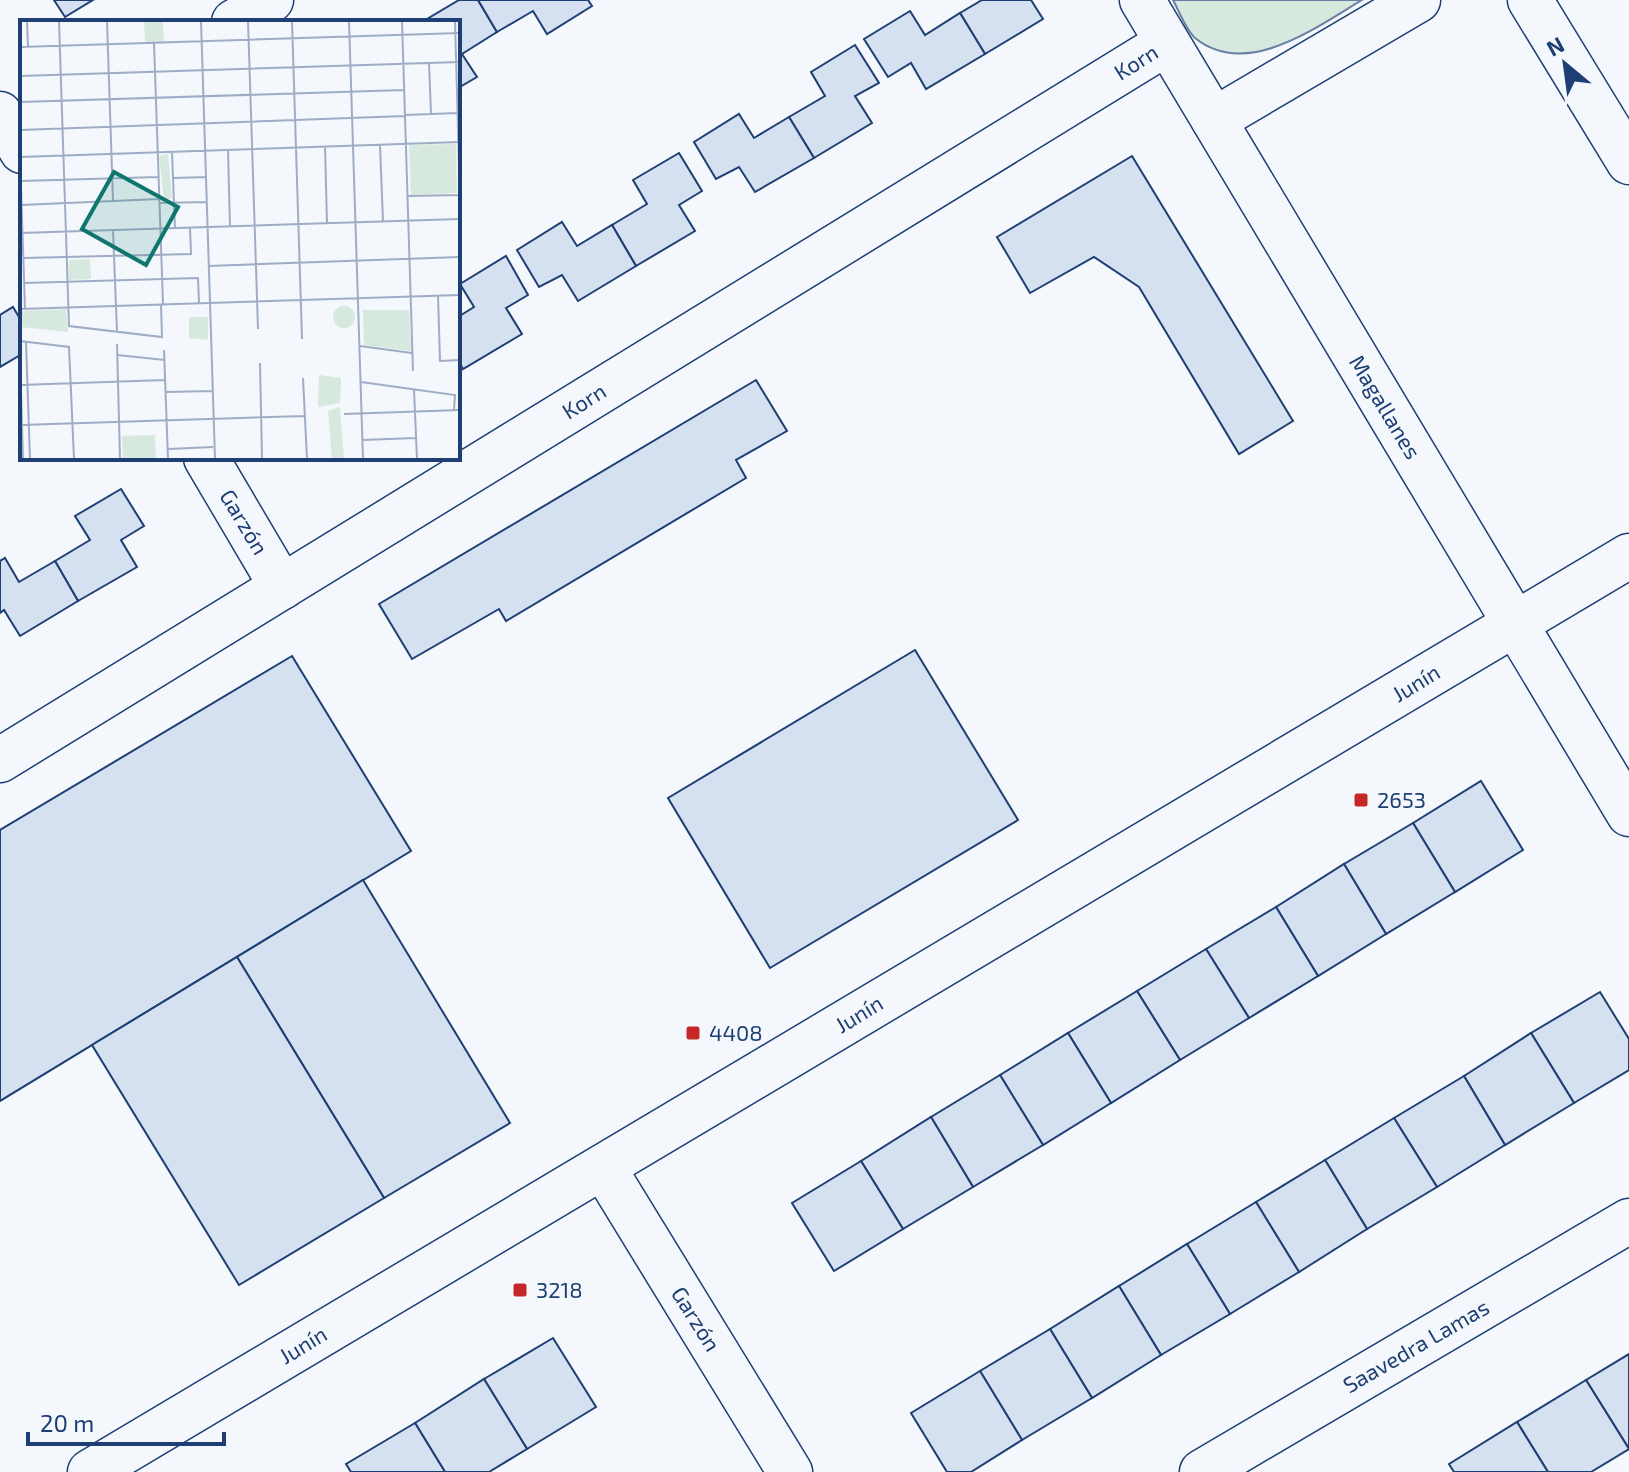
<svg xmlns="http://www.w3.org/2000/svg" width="1629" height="1472" font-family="'Exo 2',sans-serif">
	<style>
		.green { fill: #d7e8df; stroke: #687fa3; stroke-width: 2 }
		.building { fill: #d5e0f0; stroke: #1d3f73; stroke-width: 2 }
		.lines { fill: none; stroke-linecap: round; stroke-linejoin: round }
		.street-casing { stroke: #1d3f73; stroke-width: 47 }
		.secondary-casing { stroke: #1d3f73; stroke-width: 47 }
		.street { stroke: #f4f7fb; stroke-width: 44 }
		.secondary { stroke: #f4f7fb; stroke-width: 44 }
		.poi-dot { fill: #c62828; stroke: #f4f7fb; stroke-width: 3 }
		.labels { text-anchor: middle; stroke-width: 6; stroke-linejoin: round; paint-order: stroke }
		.street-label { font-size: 22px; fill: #1d3f73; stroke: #f4f7fb }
		.poi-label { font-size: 22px; fill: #1d3f73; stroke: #f4f7fb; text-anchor: start }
		.inset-road { fill: none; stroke: #9eadc5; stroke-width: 2 }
		.view { fill: #0f766e; fill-opacity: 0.15; stroke: #0f766e; stroke-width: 4 }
		.inset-edge { fill: none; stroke: #1d3f73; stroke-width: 4 }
	</style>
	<rect width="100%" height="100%" fill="#f4f7fb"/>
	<path class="green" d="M1173 0H1362C1318 26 1247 80 1195 38 1186 30 1179 11 1173 0Z"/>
	<g class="building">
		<path d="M54 0H93L65 17Z"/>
		<path d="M459 0H478L497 32 462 54 477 77 458 88V22H422Z"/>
		<path d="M478 0H588L592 6 547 34 533 11 497 32Z"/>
		<path d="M982 0H1031L1043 19 985 54 960 13Z"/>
		<path d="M910 11 925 35 960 13 985 54 926 89 911 63 888 77 864 39Z"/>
		<path d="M855 45 879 83 855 96 872 123 814 158 789 117 825 96 811 72Z"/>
		<path d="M739 114 754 138 789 117 814 158 755 192 739 167 716 179 694 142Z"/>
		<path d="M679 153 702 191 679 205 695 231 636 266 612 225 647 204 633 180Z"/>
		<path d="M1132 156 1293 421 1239 454 1139 287 1094 257 1030 293 997 237Z"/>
		<path d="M562 222 577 246 612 225 636 266 578 301 562 275 539 287 517 250Z"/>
		<path d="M506 256 528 295 506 308 522 334 463 369 458 360V317L474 307 460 284Z"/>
		<path d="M13 307 22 322V354L0 367V315Z"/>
		<path d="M756 380 787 431 736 460 746 478 506 621 499 609 412 659 379 604Z"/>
		<path d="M121 489 144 526 121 540 137 567 78 601 55 561 90 540 75 516Z"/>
		<path d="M5 558 19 582 55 561 78 601 20 636 4 610 0 613V561Z"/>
		<path d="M915 650 1018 820 770 968 668 798Z"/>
		<path d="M292 656 411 851 0 1101V830Z"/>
		<path d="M1481 781 1523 850 1455 892 1413 823Z"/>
		<path d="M1413 823 1455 892 1386 934 1344 864Z"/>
		<path d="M1344 864 1386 934 1318 976 1276 907Z"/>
		<path d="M363 880 510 1123 384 1198 237 957Z"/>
		<path d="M1276 907 1318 976 1249 1018 1206 949Z"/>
		<path d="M1206 949 1249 1018 1180 1060 1137 991Z"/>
		<path d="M237 957 384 1198 239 1285 92 1045Z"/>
		<path d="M1137 991 1180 1060 1111 1103 1068 1033Z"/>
		<path d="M1600 992 1629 1039V1070L1574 1103 1531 1033Z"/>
		<path d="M1068 1033 1111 1103 1043 1145 1000 1075Z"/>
		<path d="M1531 1033 1574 1103 1505 1145 1464 1076Z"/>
		<path d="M1000 1075 1043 1145 973 1187 931 1117Z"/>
		<path d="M1464 1076 1505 1145 1437 1187 1394 1118Z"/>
		<path d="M931 1117 973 1187 903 1229 861 1161Z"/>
		<path d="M1394 1118 1437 1187 1367 1229 1325 1160Z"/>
		<path d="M1325 1160 1367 1229 1299 1272 1256 1202Z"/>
		<path d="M861 1161 903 1229 834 1271 792 1203Z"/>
		<path d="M1256 1202 1299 1272 1230 1314 1187 1244Z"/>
		<path d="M1187 1244 1230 1314 1161 1355 1119 1286Z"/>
		<path d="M1119 1286 1161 1355 1092 1398 1050 1329Z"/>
		<path d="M1050 1329 1092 1398 1022 1440 980 1371Z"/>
		<path d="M553 1338 596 1407 527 1449 484 1379Z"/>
		<path d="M1629 1354V1449L1586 1380Z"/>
		<path d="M980 1371 1022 1440 971 1472H947L911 1413Z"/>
		<path d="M484 1379 527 1449 489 1472H445L415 1423Z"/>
		<path d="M1586 1380 1629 1449 1591 1472H1548L1517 1422Z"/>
		<path d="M1517 1422 1548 1472H1454L1449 1464Z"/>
		<path d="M415 1423 445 1472H351L346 1464Z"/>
	</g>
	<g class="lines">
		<g class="street-casing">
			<g id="street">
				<path d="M1142 0 1629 814"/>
				<path d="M1530 0 1629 162"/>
				<path d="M234 22 271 0"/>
				<path d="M0 114 22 151"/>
				<path d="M1214 120 1418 0"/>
				<path d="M206 458 282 587"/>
				<path d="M0 760 1167 43"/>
				<path d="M603 1167 790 1472"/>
				<path d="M1202 1472 1629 1221"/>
			</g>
		</g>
		<g class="secondary-casing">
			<path id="secondary" d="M90 1472 1629 556"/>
		</g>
		<use href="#street" class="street"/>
		<use href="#secondary" class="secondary"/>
	</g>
	<g class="poi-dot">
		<rect x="1353" y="792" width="16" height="16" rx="4"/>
		<rect x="685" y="1025" width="16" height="16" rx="4"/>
		<rect x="512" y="1282" width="16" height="16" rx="4"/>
	</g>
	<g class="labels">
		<g class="street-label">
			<text transform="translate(1136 62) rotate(-32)" y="8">Korn</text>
			<text transform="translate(584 401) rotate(-32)" y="8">Korn</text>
			<text transform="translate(1385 407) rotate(59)" y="8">Magallanes</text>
			<text transform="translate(244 522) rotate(59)" y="8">Garzón</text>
			<text transform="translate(1416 683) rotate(-31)" y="8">Junín</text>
			<text transform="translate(859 1014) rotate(-31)" y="8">Junín</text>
			<text transform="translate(696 1319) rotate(58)" y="8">Garzón</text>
			<text transform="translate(303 1345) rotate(-31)" y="8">Junín</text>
			<text transform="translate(1416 1346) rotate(-30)" y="8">Saavedra Lamas</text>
		</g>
		<g class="poi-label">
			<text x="1377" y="808">2653</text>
			<text x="709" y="1041">4408</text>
			<text x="536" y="1298">3218</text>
		</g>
	</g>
	<g transform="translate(20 20)">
		<rect width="440" height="440" fill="#f4f7fb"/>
		<path d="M124 1H143L144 22 125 23ZM436 124 437 173 391 175 389 125ZM148 134 152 178 144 181 139 136ZM70 239 71 259 49 260V240ZM313 297a11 11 0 1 1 22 0a11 11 0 1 1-22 0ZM46 289 48 312 1 307 0 291ZM343 290H389L391 331 344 325ZM169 297H188V320L169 318ZM299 355 321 358 320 383 298 387ZM320 387 324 439H312L308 391ZM135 415 136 439H103L102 416Z" fill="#d7e8df"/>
		<path class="inset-road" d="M7 1 8 26M39 1 49 306 142 317 141 285M87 1 93 181M181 1 195 439M228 1 238 309M272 1 282 319M329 1 343 439M382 1 393 351M435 1 440 182M134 23 143 284M0 27 440 13M409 43 411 94M0 56 440 42M0 82 384 70M385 95 438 93M0 110 385 96M360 125 363 202M305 126 307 204M208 130 210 207M152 132 155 209M153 158 186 157M1 161 138 157M388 176 440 175M139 183 186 182M1 185 139 179M93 210 97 312M0 213 440 199M3 238 171 234 170 208M188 246 440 237M4 263 178 258 179 283M418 276 420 341 440 340M0 289 440 275M5 289 0 137 440 122M0 321 49 327 54 439M6 322 10 439M97 324 100 439M340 326 392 333M144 330 148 439M97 335 145 340M0 338 3 439M240 343 242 439M283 358 287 439M341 362 435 375 434 390M0 365 145 360M394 370 397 439M146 372 192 371M324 394 440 390M0 405 285 396M342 420 396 418M148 429 193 427"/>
		<path class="view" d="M94 152 158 187 126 245 62 209Z"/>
		<rect width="440" height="440" class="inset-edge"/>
	</g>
	<g transform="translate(1565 64) rotate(331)" stroke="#f4f7fb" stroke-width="6" paint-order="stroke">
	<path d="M0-6L14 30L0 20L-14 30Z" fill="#1d3f73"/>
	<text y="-12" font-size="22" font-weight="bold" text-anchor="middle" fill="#1d3f73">N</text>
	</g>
	<path d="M28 1432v12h196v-12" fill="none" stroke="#1d3f73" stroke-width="4"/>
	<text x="40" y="1432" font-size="24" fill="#1d3f73" stroke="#f4f7fb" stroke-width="6" paint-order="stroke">20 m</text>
</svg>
